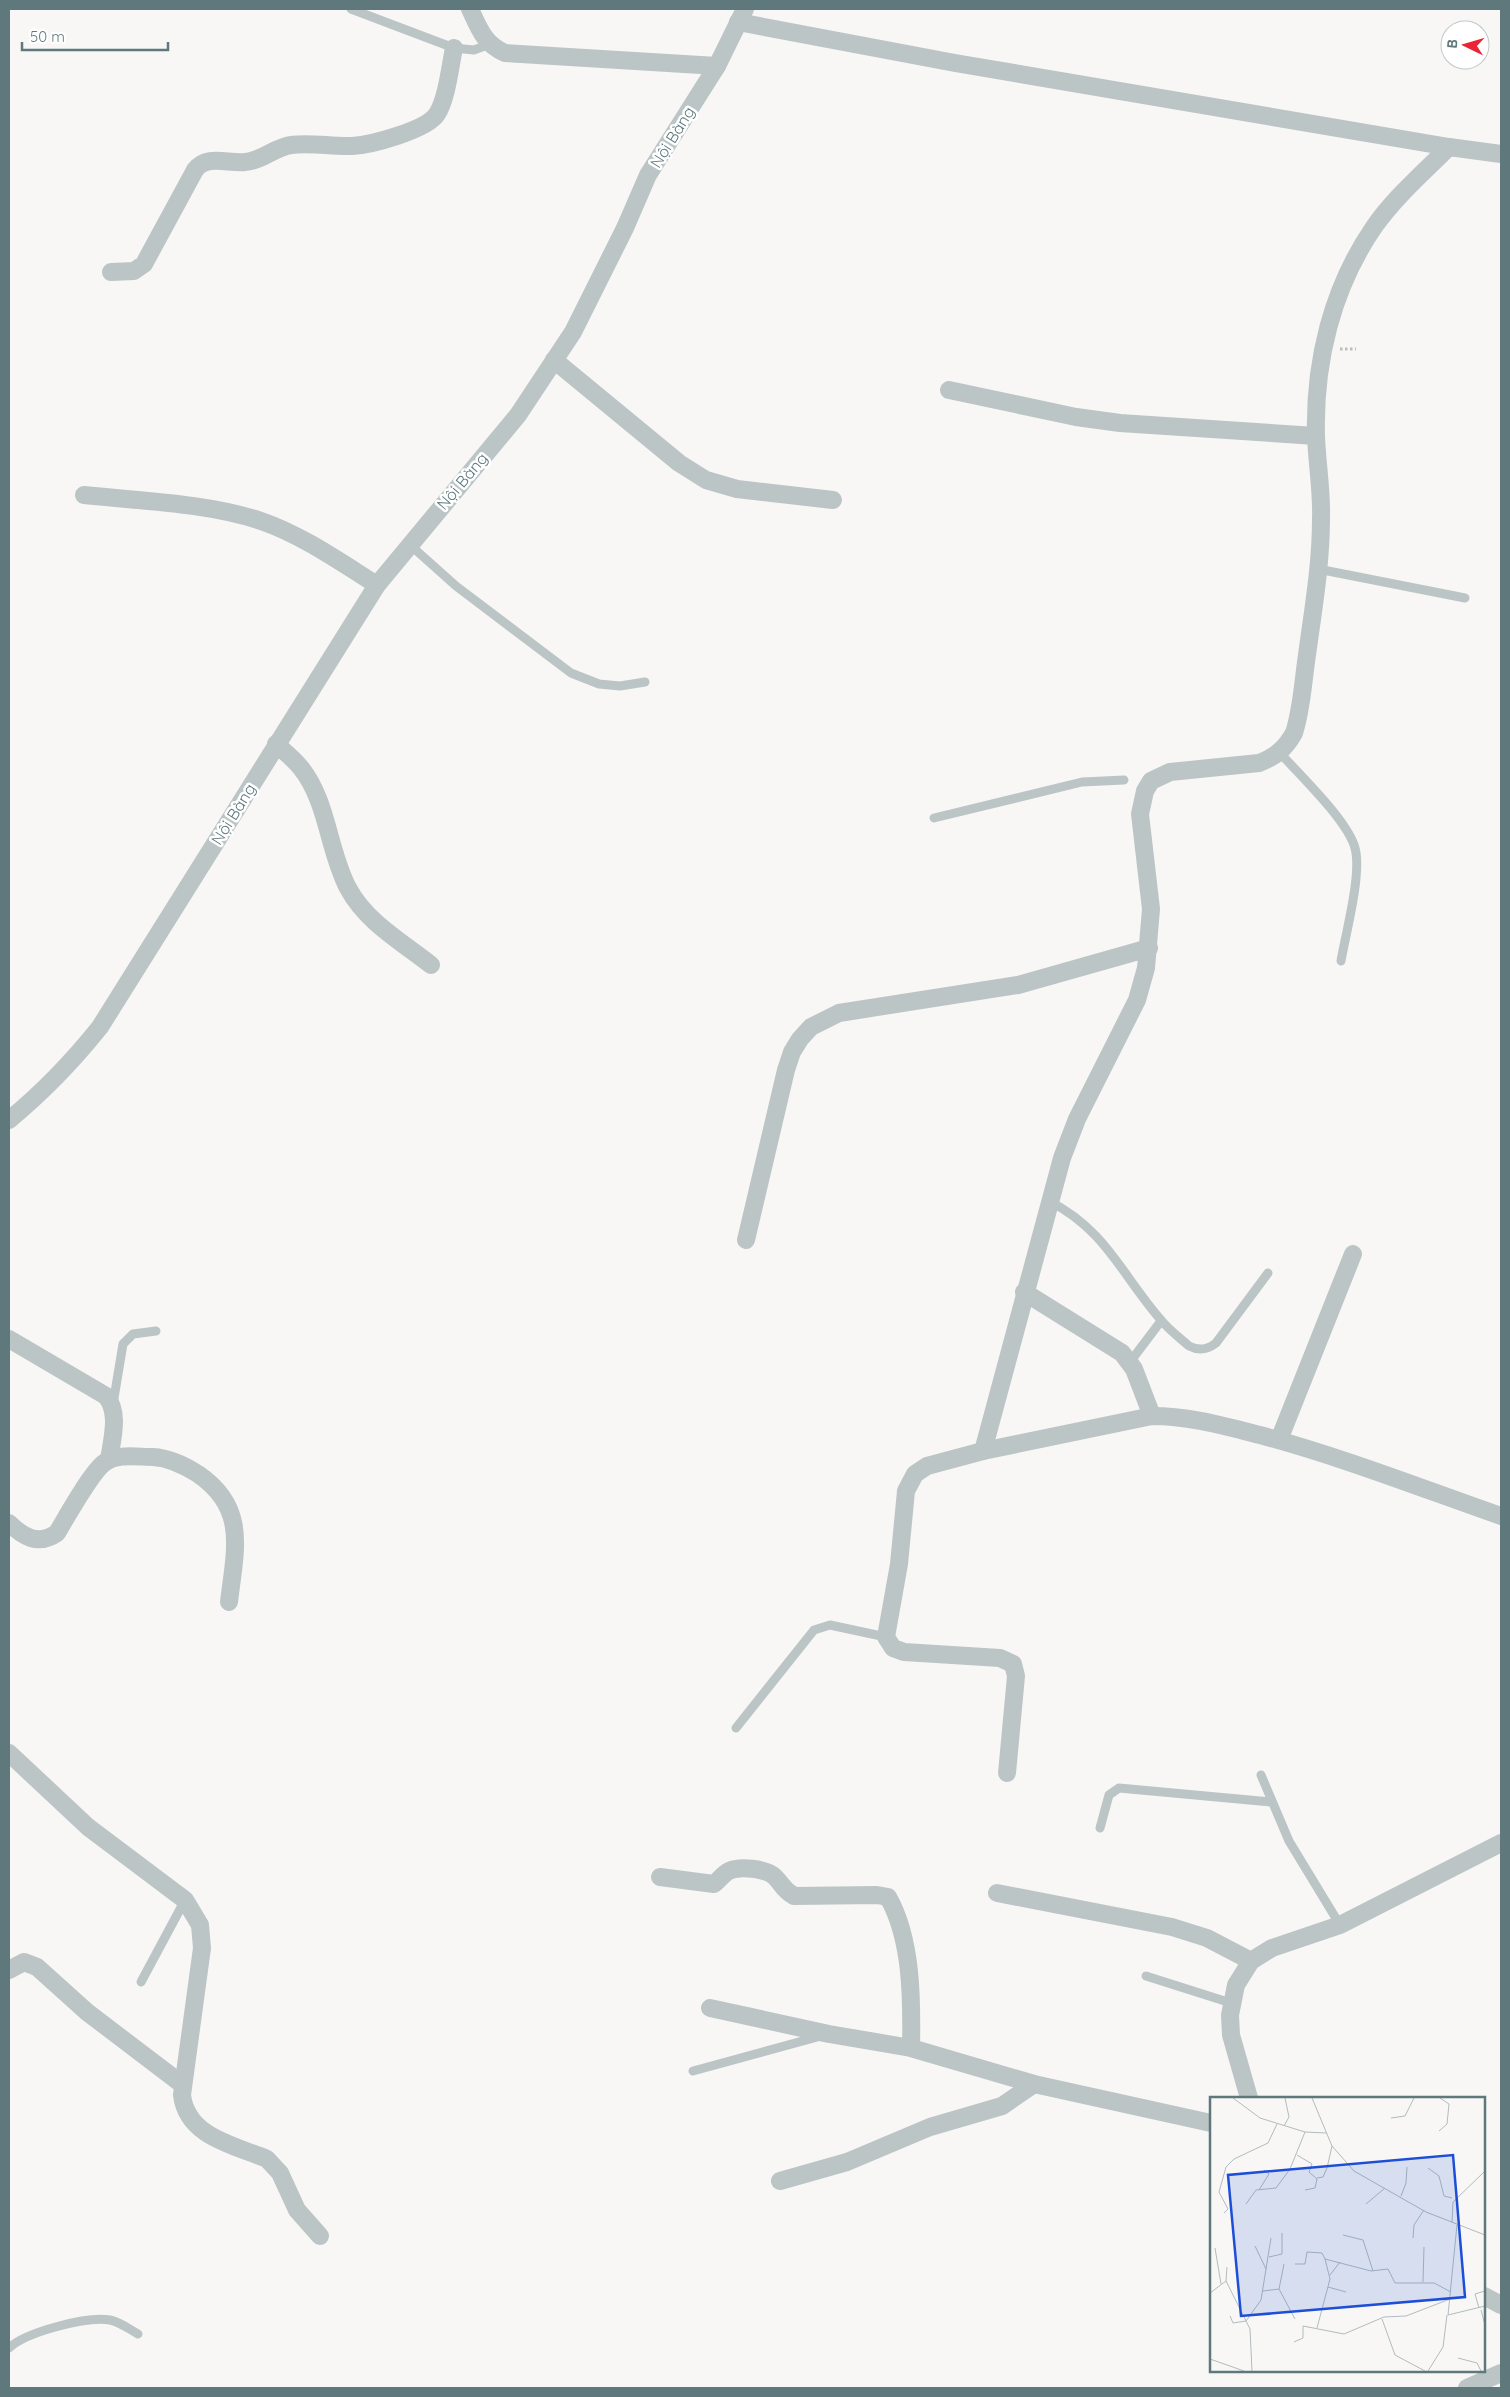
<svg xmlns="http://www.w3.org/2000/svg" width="1510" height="2397" font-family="Quicksand,sans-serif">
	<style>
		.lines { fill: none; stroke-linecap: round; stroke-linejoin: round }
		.path { stroke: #b9bfc0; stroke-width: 3; stroke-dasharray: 2.5 2.5; stroke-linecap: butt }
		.lane { stroke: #bcc5c6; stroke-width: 9 }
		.street { stroke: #bcc5c6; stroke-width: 18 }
		.labels { text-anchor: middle; stroke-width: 5; stroke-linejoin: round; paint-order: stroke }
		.street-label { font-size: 16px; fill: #5e787c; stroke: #fff }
		.inset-road { fill: none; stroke: #b1bcbe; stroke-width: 1 }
		.view { fill: #1d4ed8; fill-opacity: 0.15; stroke: #1d4ed8; stroke-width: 2.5 }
		.inset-edge { fill: none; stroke: #5e787c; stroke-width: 2.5 }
	</style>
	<rect width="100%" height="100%" fill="#f8f7f5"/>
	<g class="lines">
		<path class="path" d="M1340 349H1356"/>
		<g class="lane">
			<path d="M351 9 454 48 474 50 490 44"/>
			<path d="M409 544 456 586 571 673 599 684 620 686 645 682"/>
			<path d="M1318 569 1465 598"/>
			<path d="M1280 753C1300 775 1348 821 1355 848 1362 874 1346 932 1341 961"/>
			<path d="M934 818 1082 782 1124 780"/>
			<path d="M1049 1201C1106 1230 1121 1274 1161 1320 1169 1330 1180 1338 1189 1346 1199 1351 1207 1350 1216 1343L1268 1273"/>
			<path d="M1130 1362 1161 1321"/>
			<path d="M113 1404 123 1344 133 1334 156 1331"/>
			<path d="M736 1728 814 1630 830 1625 886 1637"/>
			<path d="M1261 1775 1289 1841 1340 1925"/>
			<path d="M1100 1828 1109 1795 1119 1788 1271 1802"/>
			<path d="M1146 1976 1231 2003"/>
			<path d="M141 1982 185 1900"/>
			<path d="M693 2071 821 2036"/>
			<path d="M9 2348C26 2332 87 2316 110 2320 120 2322 129 2329 138 2334"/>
		</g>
		<g class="street">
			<path d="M470 9C479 28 484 44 505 53L717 66"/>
			<path d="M738 22 955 63 1449 147 1501 154"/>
			<path d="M111 272 134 271 144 264 195 170C207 154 228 164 245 162 262 161 275 147 291 145 311 142 332 147 352 146 371 145 427 130 437 114 447 98 450 67 454 48"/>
			<path d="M554 360 679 463 706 480 737 489 833 500"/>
			<path d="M949 390 1076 417 1120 423 1316 436"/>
			<path d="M84 495C140 501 208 503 261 521 302 535 340 562 377 585"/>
			<path d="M276 744C285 752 294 759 301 768 328 802 328 850 348 888 366 922 402 942 431 965"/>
			<path d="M9 1120C43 1092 72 1062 100 1027L377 585 518 415 573 332 625 228 648 175 717 66 745 9"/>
			<path d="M746 1240 786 1070 792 1052 800 1039 811 1027 839 1013 1018 985 1149 948"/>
			<path d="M1024 1292 1122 1353 1134 1369 1152 1416"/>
			<path d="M9 1339 106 1396C120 1413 112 1439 109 1460"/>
			<path d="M1279 1440 1353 1254"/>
			<path d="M983 1451 1062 1158 1077 1119 1137 1000 1146 968 1151 909 1140 814 1145 791 1151 781 1170 772 1259 763C1275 757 1285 749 1294 733 1302 708 1303 681 1307 655 1313 610 1321 565 1321 519 1322 491 1317 464 1316 436 1314 362 1332 288 1374 227 1395 197 1423 173 1449 147"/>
			<path d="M9 1523C23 1537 38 1546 57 1533 67 1516 91 1473 104 1463 117 1453 137 1457 153 1457 170 1458 184 1465 198 1474 248 1508 235 1550 229 1602"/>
			<path d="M9 1753 88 1827 185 1900 200 1925 202 1948 182 2095C187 2137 234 2145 267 2159L280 2173 297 2210 320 2236"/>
			<path d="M1007 1773 1016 1676 1013 1664 1000 1658 904 1652 893 1648 886 1637 899 1564 906 1491 915 1474 927 1466 983 1451 1152 1416C1190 1416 1224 1426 1260 1435 1342 1457 1421 1488 1501 1516"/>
			<path d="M660 1877 714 1884C719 1880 723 1874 729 1871 739 1866 766 1868 775 1877 783 1885 783 1890 794 1896L877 1895 888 1897C912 1939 912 2000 911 2048"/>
			<path d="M997 1893 1172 1927 1207 1938 1251 1961"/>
			<path d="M9 1970 24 1962 37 1967 87 2012 183 2085"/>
			<path d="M710 2008 829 2034 911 2048 1034 2084 1211 2123"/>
			<path d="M1249 2098 1231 2035 1230 2015 1236 1985 1251 1961 1272 1948 1340 1925 1501 1843"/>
			<path d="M780 2181 847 2162 930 2127 1002 2106 1034 2084"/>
			<path d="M1484 2296 1501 2305"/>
			<path d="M1467 2388 1501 2373"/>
		</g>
	</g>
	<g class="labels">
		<g class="street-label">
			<text transform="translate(672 137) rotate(-58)" y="6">Nội Bàng</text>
			<text transform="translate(462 481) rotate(-50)" y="6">Nội Bàng</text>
			<text transform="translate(233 814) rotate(-58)" y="6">Nội Bàng</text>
		</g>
	</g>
	<g transform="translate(1210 2097)">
		<rect width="275" height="275" fill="#f8f7f5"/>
		<path class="inset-road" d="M23 1 50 21 95 35 116 36M102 1 122 49 144 74 216 115 275 138M181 21 195 19 204 1M74 29 79 20 75 1M229 34 237 27 239 7 230 1M87 58 102 67 99 75 107 82 105 91 95 93M218 71 229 79 234 99 242 101M107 81 113 80 117 71 122 49M49 93 59 77 54 73M191 99 196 86 197 70M36 107 46 93 66 91 80 72 95 35M156 107 175 91M14 116 18 112 9 95 16 70 24 62 58 46 67 27M242 125 243 105 275 74M247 128 238 218 275 209M133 138 153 143 163 174M203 141 204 128 214 113M45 149 56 172M5 151 11 187M59 160 72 157V136M115 162 161 174 178 172 185 186H224L241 195M85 167H95L97 155 112 156 115 162 120 182 107 231M17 170 16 184 40 232 42 274M120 178 130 165M213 185 214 150M118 190 136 195M69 192 74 167M53 194 69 192 85 222M0 196 16 184M269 211 265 197 275 194M271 213 275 228M20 219 23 226 36 224 51 203 61 141M172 222 185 258 215 274M84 245 93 241V229L134 237 174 220 196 219 240 202M248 261 267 266 271 274M0 262 34 274M218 274 233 250 237 218"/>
		<path class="view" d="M243 58 255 200 31 219 18 78Z"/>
		<rect width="275" height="275" class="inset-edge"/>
	</g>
	<rect width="1510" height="2397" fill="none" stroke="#5e787c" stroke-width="20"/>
	<g transform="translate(1465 45) rotate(275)"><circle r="24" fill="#ffffff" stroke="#bfc9cb"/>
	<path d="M0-4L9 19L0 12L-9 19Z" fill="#ea2335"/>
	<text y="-8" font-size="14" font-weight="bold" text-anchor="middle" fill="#5e787c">B</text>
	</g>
	<path d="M22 42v8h146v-8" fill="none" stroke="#5e787c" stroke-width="2.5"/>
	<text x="30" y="42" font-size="15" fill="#5e787c" stroke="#ffffff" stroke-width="4" paint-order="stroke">50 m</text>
</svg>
